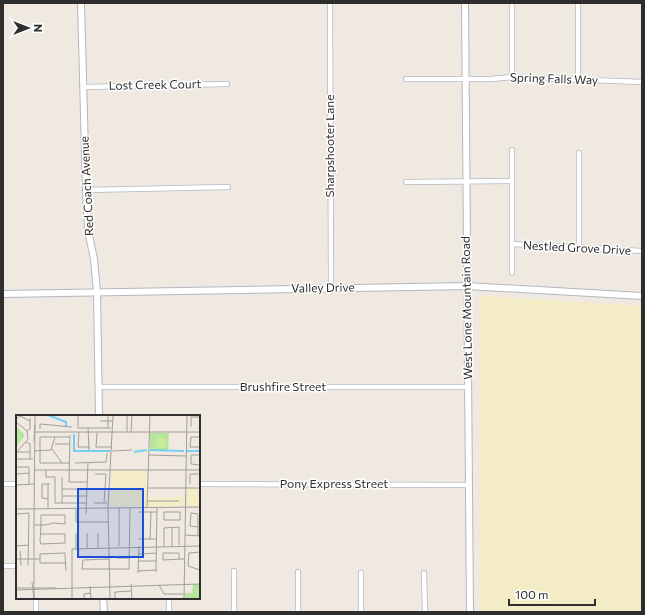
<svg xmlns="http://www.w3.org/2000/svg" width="645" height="615" font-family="Commissioner,sans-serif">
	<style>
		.sand { fill: #f3ecc5 }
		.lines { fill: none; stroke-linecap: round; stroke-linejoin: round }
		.street-casing { stroke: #b4b7c1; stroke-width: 6 }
		.secondary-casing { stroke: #b4b7c1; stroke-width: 8 }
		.street { stroke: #fff; stroke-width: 4.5 }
		.secondary { stroke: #fff; stroke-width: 6 }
		.labels { text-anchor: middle; stroke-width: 3; stroke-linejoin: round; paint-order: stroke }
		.street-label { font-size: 12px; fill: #2e2e2e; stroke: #fff }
		.inset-river { fill: none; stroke: #75cff0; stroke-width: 2 }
		.inset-road { fill: none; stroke: #a29e99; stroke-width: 1 }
		.view { fill: #1d4ed8; fill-opacity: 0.15; stroke: #1d4ed8; stroke-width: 2 }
		.inset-edge { fill: none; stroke: #2e2e2e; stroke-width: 2 }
	</style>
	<rect width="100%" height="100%" fill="#efe9e1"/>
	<path class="sand" d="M481 296 642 306V612H480Z"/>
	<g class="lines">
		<g class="street-casing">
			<g id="street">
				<path d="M330 3 331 288"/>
				<path d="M512 3V77"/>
				<path d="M578 3V79"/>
				<path d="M406 79H491L512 77 642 82"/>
				<path d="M83 87 227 84"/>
				<path d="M406 182 512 181"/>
				<path d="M86 190 228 187"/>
				<path d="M513 244 642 251"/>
				<path d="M579 248V153"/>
				<path d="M512 273V150"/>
				<path d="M98 387H468"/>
				<path d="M3 484H17"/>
				<path d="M199 484 469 485"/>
				<path d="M3 566H17"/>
				<path d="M361 573V612"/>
				<path d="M424 573 425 612"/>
				<path d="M169 598V612"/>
				<path d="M36 612V598"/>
				<path d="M234 612V571"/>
				<path d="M298 612V572"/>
			</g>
		</g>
		<g class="secondary-casing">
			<g id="secondary">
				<path d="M81 3 86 190 88 231 94 259 97 292 99 416"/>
				<path d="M465 3 470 612"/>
				<path d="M3 294 467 286 642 296"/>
				<path d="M103 598 104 612"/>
			</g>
		</g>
		<use href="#street" class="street"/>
		<use href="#secondary" class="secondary"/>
	</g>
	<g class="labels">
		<g class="street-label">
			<text transform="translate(554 79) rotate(2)" y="4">Spring Falls Way</text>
			<text transform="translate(155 85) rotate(-1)" y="4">Lost Creek Court</text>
			<text transform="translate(330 146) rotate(-90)" y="4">Sharpshooter Lane</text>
			<text transform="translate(87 186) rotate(-93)" y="4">Red Coach Avenue</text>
			<text transform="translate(577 248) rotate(3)" y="4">Nestled Grove Drive</text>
			<text transform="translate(323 288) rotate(-1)" y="4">Valley Drive</text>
			<text transform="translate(467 308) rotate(-91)" y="4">West Lone Mountain Road</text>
			<text x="283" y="391">Brushfire Street</text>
			<text x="334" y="488">Pony Express Street</text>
		</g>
	</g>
	<g transform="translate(16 415)">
		<rect width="184" height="184" fill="#efe9e1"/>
		<path d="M0 11 9 20 0 32ZM134 18H153L152 36H134ZM177 169H184V184H169V178H176Z" fill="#b6e59e"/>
		<path d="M96 56H131L130 91H94ZM170 74H184V91H170ZM168 82 166 91 132 92V83Z" fill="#f3ecc5"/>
		<path d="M139.5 28a5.5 5.5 0 1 1 11 0a5.5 5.5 0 1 1-11 0Z" fill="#c9ec9a"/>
		<path class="inset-river" d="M32 0 50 7V11M58 19V36H94M134 35 168 36M171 36H184M118 37 131 35"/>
		<path class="inset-road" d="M62 0V13H95M92 0V13M0 4 4 1 14 6M84 6H97M0 7 11 16M72 12 73 35M175 12V2H184M24 14V9L56 12M11 16 14 14V3M19 17H184M63 17 62 32H74M111 17V0M81 18 80 32H96M115 18 116 0M54 20 53 67H71M184 22H175L174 32H184M18 26 19 10M10 27 14 29V44M39 29H54M36 34 46 48M18 36 35 35 39 22M96 36 116 35M1 37H14M0 38 12 24 11 16M133 40 170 41M184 40H175V49L184 50M0 44H17M53 48H24V22H54M59 48 90 47 91 38M0 52H13V69M18 55H184M30 55V62H39V88H70M0 59 13 58M79 59H90L88 88M32 69V93M174 69V59H184M0 70 18 69M131 73H184M46 74H71M79 74H94M46 81H70M32 84 26 83V69H34M131 86H163M46 88V62M78 88H91M131 92 134 0M0 94 184 92M60 94V107H93M123 97H141M148 97H164V105H148ZM0 99 13 98 12 150M70 99 72 48M18 110H29L38 108 49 109V100H25V110L24 126 25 129 49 128V119H25M18 110 19 0M60 118V134M71 118V134M82 118V133M169 120 184 121M182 121V99L175 98 174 111 182 112M123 124H141M134 124 135 97M0 131 13 130M103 131V93M148 131V113L163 112V130M156 131V112M4 136 5 150M122 139 141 138M101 143H114M0 144H24M93 144 67 145 66 154H113L114 93M163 144V138H147V145L167 144H168M122 146H140M50 148H24V139L49 138 50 156M184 155 172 151 173 138 184 137M122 156 140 155M140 157 141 92M122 158 123 131M16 167 18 184M115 169 116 184M184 169V148M143 170 148 179H167M74 171 75 184M0 173H40M0 175 184 169M18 183V110M56 184V134L184 131M68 184V179L75 178M94 184 92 93 97 0M99 184V177L115 176M168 184 171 0"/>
		<path class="view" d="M62 74H127V142H62Z"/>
		<rect width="184" height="184" class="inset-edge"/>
	</g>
	<rect width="645" height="615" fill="none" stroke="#2e2e2e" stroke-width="8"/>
	<g transform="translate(28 28) rotate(90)" stroke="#ffffff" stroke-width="3" paint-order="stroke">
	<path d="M0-3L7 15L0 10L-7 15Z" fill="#2e2e2e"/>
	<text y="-6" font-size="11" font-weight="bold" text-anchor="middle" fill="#2e2e2e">N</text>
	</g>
	<path d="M509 599v6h86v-6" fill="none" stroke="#2e2e2e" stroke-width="2"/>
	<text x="515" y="599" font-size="12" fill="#2e2e2e" stroke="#ffffff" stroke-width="3" paint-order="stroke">100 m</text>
</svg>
